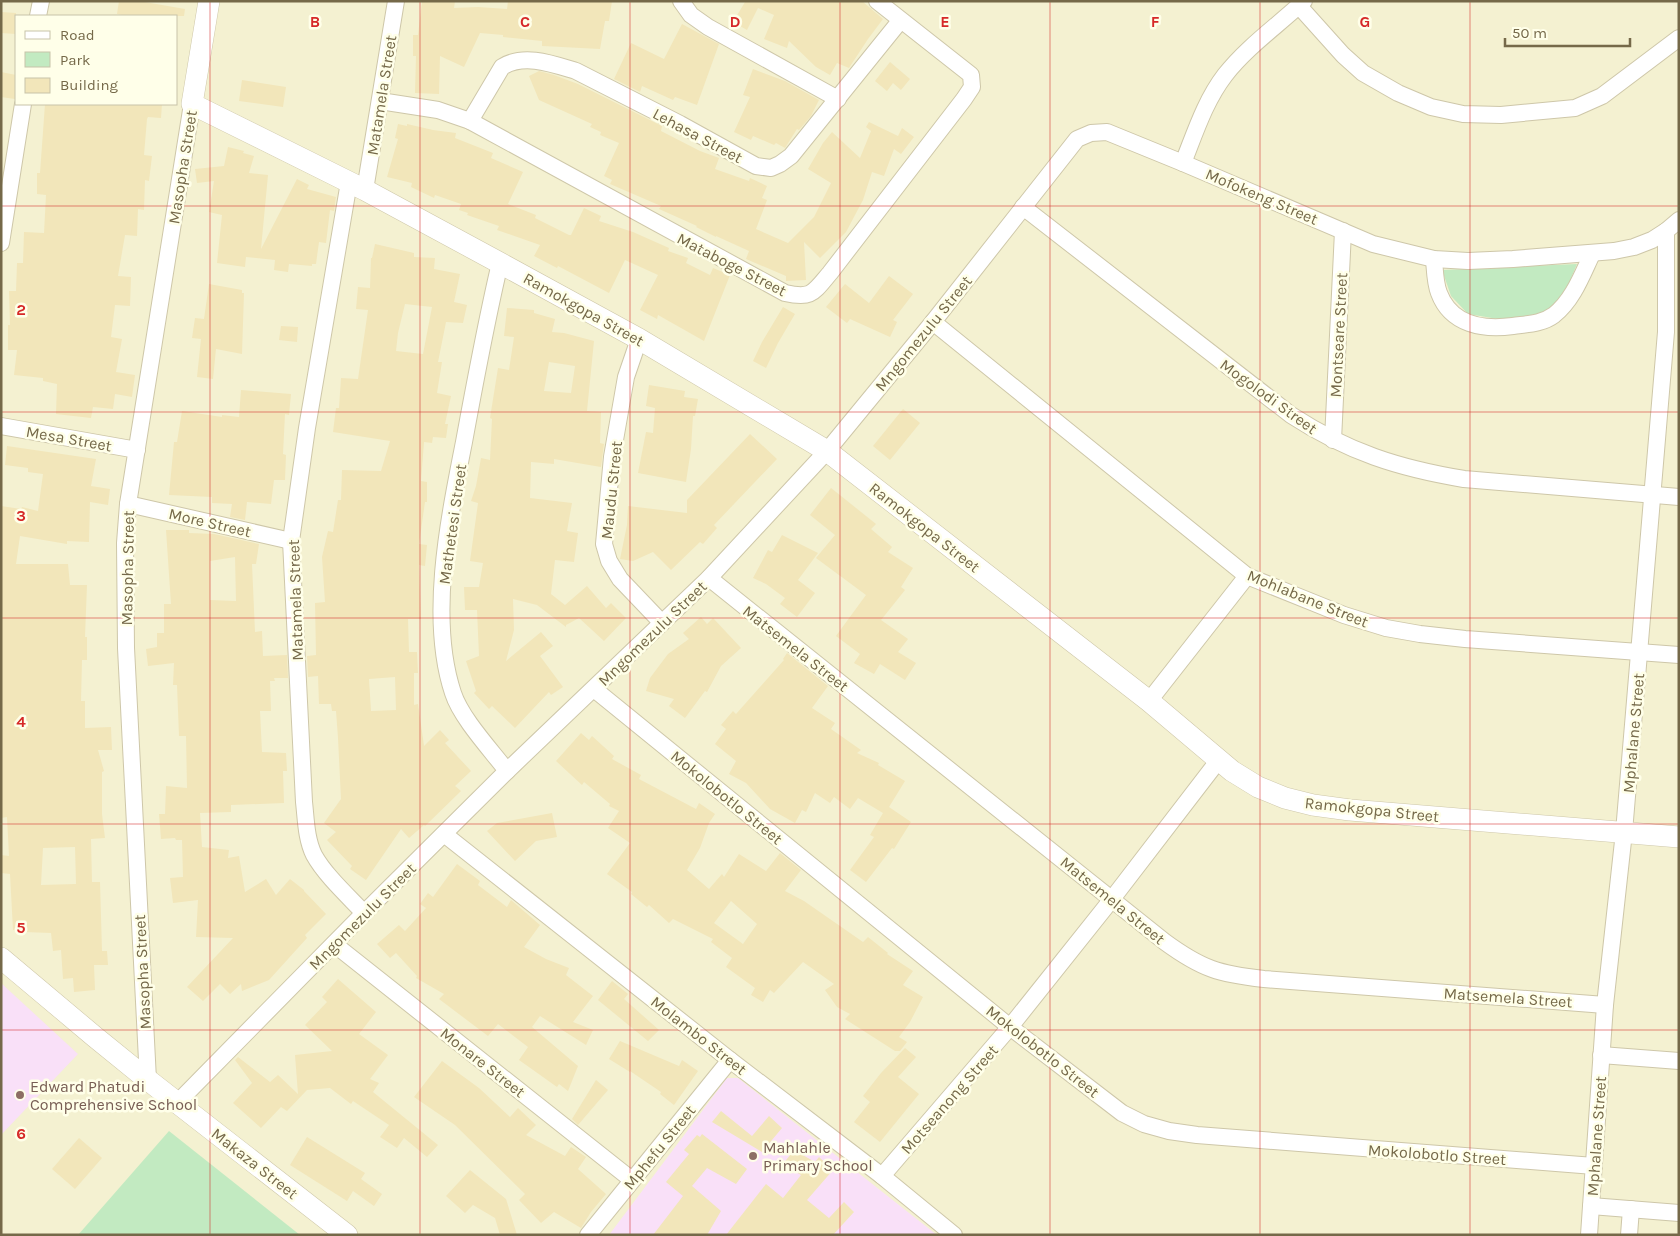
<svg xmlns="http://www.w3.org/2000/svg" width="1680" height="1236" font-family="Karla,sans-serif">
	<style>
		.residential { fill: #f4f1d1; fill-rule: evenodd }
		.education { fill: #f9e0f8 }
		.green { fill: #c2eac1 }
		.building { fill: #f2e6ba; fill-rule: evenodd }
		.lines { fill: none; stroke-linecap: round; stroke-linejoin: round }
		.minor-casing { stroke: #cec7a9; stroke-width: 18 }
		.tertiary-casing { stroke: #cec7a9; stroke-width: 22 }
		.minor { stroke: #fff; stroke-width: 16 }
		.tertiary { stroke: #fff; stroke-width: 21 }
		.grid { fill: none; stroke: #d62828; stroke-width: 1; stroke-opacity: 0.55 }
		.education-dot { fill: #8d6e63; stroke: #ffffe9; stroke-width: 2 }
		.labels { text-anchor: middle; stroke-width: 5; stroke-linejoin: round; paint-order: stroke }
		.street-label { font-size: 16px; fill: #756949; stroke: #ffffe9 }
		.education-label { font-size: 16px; fill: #785e54; stroke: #ffffe9; text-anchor: start }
		.grid-label { font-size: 16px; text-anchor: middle; font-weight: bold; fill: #d62828; stroke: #ffffe9; stroke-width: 5; stroke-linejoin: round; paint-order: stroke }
	</style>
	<rect width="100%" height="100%" fill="#fcfce3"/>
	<path class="residential" d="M1 1H1679V1235H1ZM16 16H176V104H16Z"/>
	<g class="education">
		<path d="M1 983 78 1054 1 1135Z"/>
		<path d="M727 1078H738L937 1235H609Z"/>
	</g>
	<g class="green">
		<path d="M1577 264 1562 300 1542 313 1504 320 1468 314 1451 296 1442 270Z"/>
		<path d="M169 1131 300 1235H78Z"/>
	</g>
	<g class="building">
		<path d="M119 1H139L185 9 184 16H127L117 14Z"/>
		<path d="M422 1H455L454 8 478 7 507 9 508 1H612L609 21H605L600 49 542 46V41L503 37V35L480 33 464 67 440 56 439 94 415 93 416 56H413V35H418Z"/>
		<path d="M742 1H862L883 19 868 39 849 68 837 63 830 75 816 67 789 41 787 48 764 39 774 15 758 8 747 30 733 22 745 2Z"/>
		<path d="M1 12 16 13V34L1 33Z"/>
		<path d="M682 24 719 44 697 105 675 97 673 100 642 86 640 92 614 79 631 43 664 59Z"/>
		<path d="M890 62 910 79 901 90 893 83 887 91 875 81Z"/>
		<path d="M753 69 785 81 819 100 811 116 799 130 797 129 785 148 776 143 774 145 753 136 751 140 734 132 750 97 743 95Z"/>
		<path d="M539 71 554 75 578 84 662 126 661 131 700 151 719 158 715 169 749 181 750 178 767 186 762 198 767 200 756 229 788 243 814 217 831 183 808 169 823 143 832 132 860 158 871 131 866 127 869 122 898 136 902 128 914 137 901 154 894 149 884 176 872 172 863 200 846 232 820 258 804 242 806 280 786 281V276L746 259 749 251 716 236V237L696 227 697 226 659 209 661 206 610 184 612 180 604 176 619 143 600 135 601 132 590 127 592 124 539 100 529 76Z"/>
		<path d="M1 72 16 75V97L15 99 1 97Z"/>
		<path d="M242 80 286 87 283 107 239 101Z"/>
		<path d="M45 104H162L161 118 148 117 147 119 144 155 152 156 149 181 145 180 144 210 138 209 137 236 125 235 118 276 131 277 130 306 115 305 111 337 122 339 116 372 135 375 132 397 115 394 113 409 93 407 91 418 56 414 57 384 43 381V378L14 375 17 350H8V325H10L9 291H16L17 263H23L24 232 44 233 46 195 37 194V173H40Z"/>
		<path d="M398 124 407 126V124L433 130 456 133 455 138 493 153 491 158 523 172 508 204 536 215 535 218 569 235H571L584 208 601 216 599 221 633 232 669 248 668 251 688 258 686 263 710 275 713 268 730 275 704 341 658 315 657 319 640 310 658 275 625 260 609 293 558 266 557 268 534 256 540 245 497 230 499 226 467 215 468 213 459 210 461 204 435 195 434 198 411 187 412 183 387 177 398 139 395 138Z"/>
		<path d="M228 147 244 151 243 153 254 156 249 173 268 175 261 249 297 179 309 185 307 189 336 197 334 211 330 210 326 243 319 242 316 264H312V266L289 264 288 272 274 270 275 260 246 257 245 267 217 263 222 215 209 212 214 181 197 183 195 169 224 166Z"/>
		<path d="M375 244 414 253V257L435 258 434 269 460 274 454 302 467 305 463 323 446 322 438 362H442L437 393 451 396 445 424H448L446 438 433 437 432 443 424 442 421 481 427 482V502H425L419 544 427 545 425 566 419 565 421 619H408L409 652H417L418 673H414V705L418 704 424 746 440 730 449 740 445 743 471 771 455 786 461 791 425 826 424 825 409 838 401 829 366 880 350 869 352 866 327 840 336 832 324 823 341 799 338 738 336 711H332L331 704H319L318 676 308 677 307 656 316 655 315 603 325 602 322 557 328 531 333 532 338 500H341L342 470 381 471 390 441 333 432 336 408H339L341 378 358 379 368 310 356 309 358 287 370 288 371 258H372ZM405 304 432 307 423 354 396 351 398 333ZM395 677 396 710 371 711 369 679Z"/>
		<path d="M889 276 913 294 893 320 897 322 890 337 850 319 847 323 826 307 845 284 869 303Z"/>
		<path d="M209 284 242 290V293H244L242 354 216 349 213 379 197 377 201 339 192 338 195 318 204 319Z"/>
		<path d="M783 307 795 314 778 343 766 368 753 361 762 342Z"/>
		<path d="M507 308 534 310V313L555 319 552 332 564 333 594 341 587 411 601 412 600 443 604 444 601 467 554 459V464L531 462 530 498 572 503 567 531 578 533 574 562 555 560 551 594 565 605 587 586 606 608 611 603 626 618 604 641 579 618 566 625V627L537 605 513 599 514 630 506 661 541 632 553 646 540 656 563 687 551 695 549 692 515 728 492 706 489 709 474 693 476 691 466 661 479 656 477 610H465L464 587H479L483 563 470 561 478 503 471 501 476 486 481 458 490 460 492 419 490 418 498 368 509 370 514 337 504 336ZM549 362 575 366 571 393 544 391Z"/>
		<path d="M281 326 298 327 297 342 279 340Z"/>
		<path d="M649 385 685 391 684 397 698 399 695 416H693L691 449 686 482 638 473 646 432 653 433 655 408 646 406Z"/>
		<path d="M241 390 291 394 289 415 285 414 283 454 286 455 285 480H274L271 504 247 502 245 520 230 517 232 504 212 503V497L169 495 174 442H177L182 411 222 417V415L239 417Z"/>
		<path d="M903 409 920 423 890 460 873 446Z"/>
		<path d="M750 434 777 459 714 525 717 528 703 544 700 542 671 570 653 552 633 561 620 559 627 525 628 506 687 513V500Z"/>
		<path d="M7 446 96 459 91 486 110 489 108 505 90 502 89 542 67 541V544L20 536 16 564H68L70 585H87L85 637H87V660H82L81 701H85V728L111 727 112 750H98L104 771 102 772V814L105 838 91 839 92 882H100L102 951H107L108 965H94L95 990 74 992 73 978 63 979 61 950 53 951 51 933 24 932 13 930 10 874 1 873V855L9 856 7 817 1 818V506L21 509 22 507 38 511 43 474 28 472V468L5 465ZM75 847 76 884 41 885 43 848Z"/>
		<path d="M831 488 876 524 871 529 892 547 888 552 913 568 901 587 905 590 881 620 908 639 898 652 916 663 905 680 880 664 874 674 854 663 860 654 836 636 866 595 816 558 835 535 810 515Z"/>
		<path d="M166 530H189V533L214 534 259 544 256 564H252L255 632 262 631 263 656 287 655 288 678H274L275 681H270L271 711H260L262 752 286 753 287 771H283L284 803 231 805V812L200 813 202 847 229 850 228 858 239 856 245 892 266 879 276 895 290 879 304 890V891L326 914 305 935 307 938 269 980 242 991 241 984 230 994 220 984 203 1001 187 987 233 938 196 937 198 900 173 903 170 878 183 877 182 840H176L175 838 161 839 159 814H165L166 786 187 788 186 736H179L177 685H173L174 663 148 666 146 649 157 647V633H164V604H171ZM235 557 236 601 210 600V561Z"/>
		<path d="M782 535 818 553 798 580 815 593 797 617 780 604 785 598 766 584 753 578 768 550 772 552Z"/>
		<path d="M701 617 707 624 713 618 741 648 721 666 707 692 705 691 685 718 669 706 674 699 646 691 650 678 668 654 689 639 683 633Z"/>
		<path d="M787 653 828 686 812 708 835 723 831 729 861 750 857 753 879 763 878 765 905 781 889 807 911 822 894 849 892 848 866 882 850 870 874 837 870 835 883 813 858 798 850 809 834 797 830 803 815 793 806 812 802 810 795 823 770 809 746 783 729 774 736 761 715 744 726 729 721 725 733 711 736 714 784 660 783 659Z"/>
		<path d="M581 733 589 740 592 736 614 756 612 759 641 775 639 779 696 809 699 803 715 814 709 823 700 848 687 870 709 889 722 874 724 877 739 854 766 871 780 853 801 870 785 891 804 901 863 942 868 937 888 953 887 954 913 971 903 985 923 997 910 1022 899 1037 907 1042 900 1051H895L845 1019 850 1014 837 1007 825 990 834 984 803 962 774 993 770 990 763 1002 751 995 755 988 726 967 732 958 711 942 713 939 673 919 669 923 649 905 647 907 631 894 632 892 607 874 630 843 608 828 619 811 609 806 610 804 584 782 582 785 556 761ZM731 901 757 924 743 944 714 923Z"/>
		<path d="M552 813 557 837 536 841 515 861 487 831 497 823Z"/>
		<path d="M457 864 480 881 478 885 507 907 511 900 540 925 524 947 546 959 569 968 566 975 593 996 573 1022 593 1030 586 1045 540 1016 532 1027 578 1066 568 1091 559 1084 557 1087 519 1060 528 1047 498 1024 488 1036 439 999 444 994 416 978 417 976 396 953 390 958 377 944 399 925 405 931 426 908 420 904 428 893 433 897Z"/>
		<path d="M338 979 376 1012 359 1034 388 1055 370 1079 379 1083 373 1092 438 1145 427 1157 404 1138 397 1148 380 1137 389 1125 353 1101 351 1104 330 1088 307 1090 287 1111 281 1107 261 1128 233 1103 252 1083 235 1060 238 1057 270 1082 278 1075 298 1094 295 1055 332 1051 305 1025 327 1002 322 997Z"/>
		<path d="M612 981 628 994 624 999 659 1030 648 1041 598 1000Z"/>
		<path d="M620 1041 679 1066 682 1060 698 1071 674 1105 660 1094 661 1092 630 1071V1072L609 1059Z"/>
		<path d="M905 1048 916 1057 898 1077 919 1094 880 1142 854 1122 870 1102 863 1096 881 1073Z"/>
		<path d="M442 1061 479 1088 510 1117 518 1108 536 1125 526 1135 565 1156 571 1147 586 1157 578 1169 606 1194 591 1212 581 1228 554 1212 541 1223 519 1200 525 1194 455 1125 414 1097Z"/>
		<path d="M596 1080 608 1090 578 1125 572 1119Z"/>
		<path d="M721 1111 752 1136 769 1116 782 1128 762 1152 712 1122Z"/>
		<path d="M702 1134 747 1169 736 1184 707 1168 692 1186 721 1211 707 1235H653L683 1196 666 1182 689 1154 684 1150 697 1135 700 1137Z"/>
		<path d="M307 1137 365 1173 361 1179 382 1194 374 1206 353 1191 347 1201 290 1165Z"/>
		<path d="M79 1138 102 1158 75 1189 52 1169Z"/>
		<path d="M794 1150 815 1162 819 1157 833 1170 807 1200 829 1218 844 1202 854 1212 833 1235H726L766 1184 783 1198 801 1175 783 1164Z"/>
		<path d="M470 1170 506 1199 517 1235H500L495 1218 473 1205 465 1213 446 1196Z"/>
	</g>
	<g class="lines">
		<g class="minor-casing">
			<g id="minor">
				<path d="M681 1 691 15 708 27 838 99"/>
				<path d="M1299 6 1343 55 1363 73 1398 93 1431 107 1463 114 1501 115 1575 108 1602 96 1679 38"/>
				<path d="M38 16 41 1"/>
				<path d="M380 101 438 110 470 121 785 293C812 299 813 293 830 273L964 99 972 87 971 75 877 1"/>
				<path d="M470 121 502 67C524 53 553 64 576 71L680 124 756 166 771 168 780 164 791 156 900 21"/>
				<path d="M1183 163C1195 133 1205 101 1225 75 1247 47 1277 26 1304 1"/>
				<path d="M349 182 307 428 291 541 304 802C306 819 306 839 314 855 325 875 348 896 364 913"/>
				<path d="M365 190 396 1"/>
				<path d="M1023 207 1291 415C1348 452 1398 468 1464 479L1679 497"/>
				<path d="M1 243 23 104"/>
				<path d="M1434 259C1435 271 1435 283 1439 293 1451 325 1483 330 1513 326 1527 324 1542 324 1554 315 1573 300 1582 275 1592 254"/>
				<path d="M500 263C486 322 475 382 464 442 449 518 428 618 453 693 461 718 491 750 507 771"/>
				<path d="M933 322 1247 576 1344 615 1386 628 1420 634 1465 639 1679 655"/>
				<path d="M639 339 626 377 612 457 604 544 609 561 620 579 662 623"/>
				<path d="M1 426 137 450"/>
				<path d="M1333 440 1343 231"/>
				<path d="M128 504 291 541"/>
				<path d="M709 578 1165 942C1202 969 1219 974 1264 979L1605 1005"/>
				<path d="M594 689 1010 1027 1122 1113 1144 1124 1169 1131 1197 1135 1594 1166"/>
				<path d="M1149 701 1247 576"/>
				<path d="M444 834 730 1060 882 1176 954 1235"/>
				<path d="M334 944 632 1180"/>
				<path d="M1601 1055 1679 1061"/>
				<path d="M148 1080 126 648 125 543 128 504 192 104"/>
				<path d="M178 1102 364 913 507 771 709 578 827 451 933 322 1077 139 1091 133 1107 132 1183 163 1373 244 1434 259 1468 261 1513 259 1614 251 1634 247 1652 240 1666 231 1679 220"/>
				<path d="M882 1176 1010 1027 1112 899 1218 761"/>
				<path d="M1591 1206 1679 1213"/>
				<path d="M588 1235 730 1060"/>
				<path d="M1589 1235 1605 1005 1624 832 1666 332V231"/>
				<path d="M1629 1235 1631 1209"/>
			</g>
		</g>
		<g class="tertiary-casing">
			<g id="tertiary">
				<path d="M209 1 192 104 365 190 500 263 639 339 827 451 1149 701 1232 771 1258 787 1285 798 1313 805 1350 810 1679 837"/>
				<path d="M1 958 95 1037 148 1080 347 1235"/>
			</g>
		</g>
		<use href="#minor" class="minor"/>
		<use href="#tertiary" class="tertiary"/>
	</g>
	<path class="grid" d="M210 1V1235M420 1V1235M630 1V1235M840 1V1235M1050 1V1235M1260 1V1235M1470 1V1235M1 206H1679M1 412H1679M1 618H1679M1 824H1679M1 1030H1679"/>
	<g class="education-dot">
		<circle cx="20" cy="1095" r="5"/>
		<circle cx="753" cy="1156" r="5"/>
	</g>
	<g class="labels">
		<g class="street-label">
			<text transform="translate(381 95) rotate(-81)" y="6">Matamela Street</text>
			<text transform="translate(698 135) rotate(28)" y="6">Lehasa Street</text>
			<text transform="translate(182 167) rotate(-81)" y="6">Masopha Street</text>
			<text transform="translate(1262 196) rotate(23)" y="6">Mofokeng Street</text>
			<text transform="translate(732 264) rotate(27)" y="6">Mataboge Street</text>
			<text transform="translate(584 309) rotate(29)" y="6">Ramokgopa Street</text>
			<text transform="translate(923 333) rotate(-51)" y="6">Mngomezulu Street</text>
			<text transform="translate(1338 335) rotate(-87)" y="6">Montseare Street</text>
			<text transform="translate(1269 396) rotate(36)" y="6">Mogolodi Street</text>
			<text transform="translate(69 438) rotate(10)" y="6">Mesa Street</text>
			<text transform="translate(611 490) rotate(-84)" y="6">Maudu Street</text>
			<text transform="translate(210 522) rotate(13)" y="6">More Street</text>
			<text transform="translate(452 524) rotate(-82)" y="6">Mathetesi Street</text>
			<text transform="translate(925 527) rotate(38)" y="6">Ramokgopa Street</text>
			<text transform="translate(127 568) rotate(-89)" y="6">Masopha Street</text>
			<text transform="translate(1308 598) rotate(22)" y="6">Mohlabane Street</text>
			<text transform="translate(295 600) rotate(-92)" y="6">Matamela Street</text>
			<text transform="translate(652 633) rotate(-44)" y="6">Mngomezulu Street</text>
			<text transform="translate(796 648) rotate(38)" y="6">Matsemela Street</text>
			<text transform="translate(1633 733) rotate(-85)" y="6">Mphalane Street</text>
			<text transform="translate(727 797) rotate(39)" y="6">Mokolobotlo Street</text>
			<text transform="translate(1372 809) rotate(6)" y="6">Ramokgopa Street</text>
			<text transform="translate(1113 900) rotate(39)" y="6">Matsemela Street</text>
			<text transform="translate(362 916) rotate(-45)" y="6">Mngomezulu Street</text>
			<text transform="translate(142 972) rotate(-93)" y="6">Masopha Street</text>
			<text transform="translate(1508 997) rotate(4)" y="6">Matsemela Street</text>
			<text transform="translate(699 1035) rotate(38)" y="6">Molambo Street</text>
			<text transform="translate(1043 1051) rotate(38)" y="6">Mokolobotlo Street</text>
			<text transform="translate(483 1062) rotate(38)" y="6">Monare Street</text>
			<text transform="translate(949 1099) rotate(-49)" y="6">Motseanong Street</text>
			<text transform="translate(1596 1136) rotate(-86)" y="6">Mphalane Street</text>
			<text transform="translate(659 1147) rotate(-51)" y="6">Mphefu Street</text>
			<text transform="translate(1437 1154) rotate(4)" y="6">Mokolobotlo Street</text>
			<text transform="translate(255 1163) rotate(38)" y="6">Makaza Street</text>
		</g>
		<g class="education-label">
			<text x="30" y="1092">Edward Phatudi<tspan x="30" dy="18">Comprehensive School</tspan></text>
			<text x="763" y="1153">Mahlahle<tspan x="763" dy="18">Primary School</tspan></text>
		</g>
	</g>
	<g class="grid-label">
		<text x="315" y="27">B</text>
		<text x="525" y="27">C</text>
		<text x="735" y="27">D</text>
		<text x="945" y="27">E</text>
		<text x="1155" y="27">F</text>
		<text x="1365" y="27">G</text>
		<text x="21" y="315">2</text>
		<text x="21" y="521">3</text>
		<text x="21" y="727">4</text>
		<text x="21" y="933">5</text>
		<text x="21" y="1139">6</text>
	</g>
	<rect width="1680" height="1236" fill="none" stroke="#756949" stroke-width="5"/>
	<rect x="15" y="15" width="162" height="90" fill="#ffffe9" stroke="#c8c3a9"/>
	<rect x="25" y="31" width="25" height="8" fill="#ffffff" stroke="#c8c3a9"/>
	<text x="60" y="40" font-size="15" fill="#756949">Road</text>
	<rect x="25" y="52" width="25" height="15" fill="#c2eac1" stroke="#c8c3a9"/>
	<text x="60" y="65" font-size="15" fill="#756949">Park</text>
	<rect x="25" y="78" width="25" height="15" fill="#f2e6ba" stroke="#c8c3a9"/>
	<text x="60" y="90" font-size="15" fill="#756949">Building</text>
	<path d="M1505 38v8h125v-8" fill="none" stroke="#756949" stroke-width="2.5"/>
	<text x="1512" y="38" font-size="15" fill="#756949" stroke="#ffffe9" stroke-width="4" paint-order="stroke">50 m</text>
</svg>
